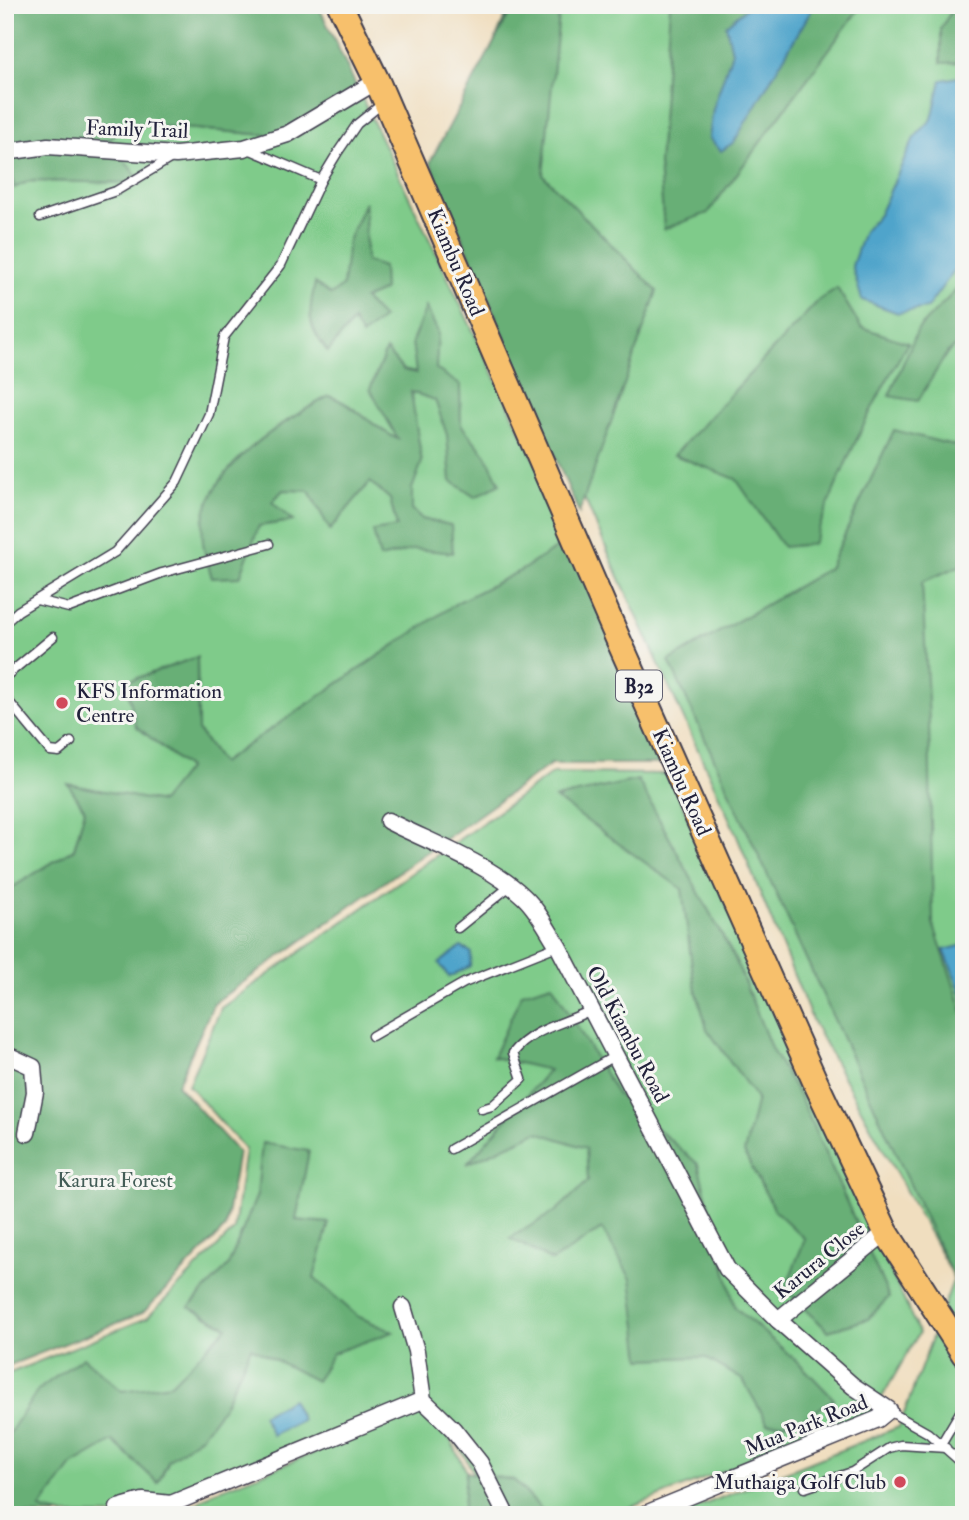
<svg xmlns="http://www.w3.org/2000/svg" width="969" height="1520" font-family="'IM FELL Double Pica',serif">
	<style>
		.green { fill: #7fcb8a; stroke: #507662; stroke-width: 2 }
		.forest { fill: #67af76; stroke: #446858; stroke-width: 2 }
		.water { fill: #4fa4cb; stroke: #386383; stroke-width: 2 }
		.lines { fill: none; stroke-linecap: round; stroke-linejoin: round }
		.service-casing { stroke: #413e4f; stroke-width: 11 }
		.minor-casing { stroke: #413e4f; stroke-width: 19 }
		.trunk-casing { stroke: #413e4f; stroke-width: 28 }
		.service { stroke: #fff; stroke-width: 8 }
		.minor { stroke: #fff; stroke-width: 16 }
		.trunk { stroke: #f7c06c; stroke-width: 24 }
		.poi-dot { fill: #d1495b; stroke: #f6f6f2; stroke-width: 2.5 }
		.labels { text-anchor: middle; stroke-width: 6; stroke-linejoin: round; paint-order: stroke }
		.shield { fill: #f6f6f2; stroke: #626272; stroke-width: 2 }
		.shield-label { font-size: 19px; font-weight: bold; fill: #22223b }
		.street-label { font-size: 21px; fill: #22223b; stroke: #f6f6f2 }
		.poi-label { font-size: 21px; fill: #22223b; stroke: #f6f6f2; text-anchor: start }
		.park-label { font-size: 21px; fill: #435d57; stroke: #f6f6f2 }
	</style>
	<rect width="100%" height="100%" fill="#f6f6f2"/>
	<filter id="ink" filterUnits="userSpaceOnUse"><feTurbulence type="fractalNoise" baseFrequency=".0143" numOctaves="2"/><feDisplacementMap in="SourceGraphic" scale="14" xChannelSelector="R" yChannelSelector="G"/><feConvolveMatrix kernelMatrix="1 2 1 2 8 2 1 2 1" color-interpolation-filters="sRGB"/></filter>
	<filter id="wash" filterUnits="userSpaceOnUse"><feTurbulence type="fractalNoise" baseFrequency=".00686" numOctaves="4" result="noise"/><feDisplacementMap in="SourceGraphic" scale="28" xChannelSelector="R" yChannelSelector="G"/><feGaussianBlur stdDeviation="1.57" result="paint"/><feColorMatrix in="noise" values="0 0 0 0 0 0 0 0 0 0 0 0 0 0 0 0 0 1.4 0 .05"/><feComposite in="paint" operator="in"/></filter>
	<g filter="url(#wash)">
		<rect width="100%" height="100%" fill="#f0debf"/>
		<g class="green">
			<path d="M510 5H964V1515H678L899 1427 954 1278 813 1022 734 829 611 559 440 169Z"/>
			<path d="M360 94 572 538 522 570 458 602 221 763 198 730 197 658 136 726 188 768 161 802 69 785 85 810 74 849 5 892V162H11L14 188 29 181 141 183 108 141 124 123 279 136Z"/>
			<path d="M553 773 669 774 805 1083 919 1333 873 1413 611 1515H494C478 1485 453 1416 417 1409L119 1515H5V1375L147 1318 234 1230 245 1149 188 1085 221 1008Z"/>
			<path d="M419 1412 449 1437 489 1515H180L214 1492Z"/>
		</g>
		<g class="forest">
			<path d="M5 5H318L360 94 279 136 124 123 109 141 142 183 29 181 14 188 11 162H5Z"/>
			<path d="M514 5H560L543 175 657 291 579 513 430 162Z"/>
			<path d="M670 5H862L708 213 664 229 659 164Z"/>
			<path d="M955 5H964V62L941 63V28Z"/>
			<path d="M365 202 366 261 383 267 384 290 364 299 383 318 362 336 353 321 328 352C307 325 308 316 315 283L331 295 343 285 348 241Z"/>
			<path d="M964 282V339L947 353 918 401 889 396 918 329Z"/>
			<path d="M837 288 861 327 908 343C870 407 839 473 813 544L783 547 736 479 674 455 819 300Z"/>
			<path d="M426 307 438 332 436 369 460 385 461 425 486 455 500 484 475 497 451 481 447 435 435 400 411 392 422 462 412 489V509L422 519 451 525 453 553 415 549 380 558 373 531 397 527 390 499 370 482 330 530 309 491 283 490 272 502 293 521 259 526 240 577 212 578C209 567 204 554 203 542 195 474 278 424 329 396 355 404 371 427 398 439L370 389 386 350 403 370 416 373 412 342Z"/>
			<path d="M894 430 964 448V564L922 582 929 721 933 923 964 1015V1255L961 1295 669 661 829 568Z"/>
			<path d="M572 538 680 764H551L214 1003 177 1085 238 1152 225 1228 143 1313 5 1367V994L10 993 5 986V892L74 849 85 810 68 784 161 802 188 768 136 726 126 682 197 657 198 730 221 763 458 602 522 570Z"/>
			<path d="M638 780 736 961 772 1050 800 1097 889 1297 868 1319 828 1331 785 1289 805 1239 775 1211 744 1153 757 1099 707 1029 694 982 682 889 555 798Z"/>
			<path d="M552 984 617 1094 698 1164 735 1307 801 1365 834 1399 799 1422 768 1424 743 1380 704 1357 641 1359 631 1279 602 1229 552 1261 510 1238 556 1211 588 1181 586 1148 537 1132 467 1164 549 1070 493 1057 522 993Z"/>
			<path d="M262 1143 309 1151 296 1220 329 1223 314 1278 357 1316 393 1332 333 1353 316 1381 251 1347 224 1406 202 1435 169 1460 158 1483 113 1441 72 1465 40 1509 64 1515H5V1440L38 1390 83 1357 122 1391 171 1384 227 1327 189 1307 228 1266 257 1195Z"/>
			<path d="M466 1472 514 1480 544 1512 540 1515H462Z"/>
		</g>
		<g class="water">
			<path d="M750 5H807L811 11 734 142 721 151 709 138 713 109 732 52 726 25Z"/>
			<path d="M964 76V257L927 308 898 313 862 300 852 266 864 231 879 215 914 138 932 119 941 80Z"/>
			<path d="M964 945V999L944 950Z"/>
			<path d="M461 947 471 952 470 966 449 977 439 963Z"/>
			<path d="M292 1399 302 1420 272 1435 262 1415Z"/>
		</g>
	</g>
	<g filter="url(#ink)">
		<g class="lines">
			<g class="service-casing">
				<g id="service">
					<path d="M246 148 321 180"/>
					<path d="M40 217 116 191 173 157"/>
					<path d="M37 600 69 608 162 573 269 544"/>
					<path d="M5 623 18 611 115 552 177 482 209 414 224 337 281 265 321 180 338 152 357 124 383 103"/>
					<path d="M5 677 53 637"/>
					<path d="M5 697 50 751 59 752 71 742"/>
					<path d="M458 928 510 886"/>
					<path d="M372 1036 464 983 557 946"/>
					<path d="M482 1109 492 1106 522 1079 513 1053C533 1028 564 1024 591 1010"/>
					<path d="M451 1149 615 1056"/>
					<path d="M889 1411 928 1433 964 1465"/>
					<path d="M941 1444 963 1407"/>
					<path d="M805 1488 852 1472 889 1448 901 1445 946 1448"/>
				</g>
			</g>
			<g class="minor-casing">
				<g id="minor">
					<path d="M5 152 48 146 176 155 244 148 288 134 377 81"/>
					<path d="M388 821C431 843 490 864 524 897 538 910 547 929 558 946L727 1269 778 1320 853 1386 889 1410 878 1419 643 1515"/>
					<path d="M5 1054 33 1067 35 1092 27 1133"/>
					<path d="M403 1307 416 1351 423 1400 453 1429 480 1463 506 1515"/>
					<path d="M778 1320 886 1232"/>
					<path d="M171 1504 423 1400"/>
					<path d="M118 1508 143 1501 171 1504V1512"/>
				</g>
			</g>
			<g class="trunk-casing">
				<path id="trunk" d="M340 5 377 81 618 639 814 1079 886 1232 964 1354"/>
			</g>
			<use href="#service" class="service"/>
			<use href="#minor" class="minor"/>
			<use href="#trunk" class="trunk"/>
		</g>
	</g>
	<g class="poi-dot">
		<circle cx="62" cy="703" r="7"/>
		<circle cx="900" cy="1482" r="7"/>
	</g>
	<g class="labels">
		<rect class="shield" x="616" y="670.5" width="46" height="31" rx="5"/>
		<g class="shield-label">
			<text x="639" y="693">B32</text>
		</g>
		<g class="street-label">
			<text transform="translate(137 129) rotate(2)" y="7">Family Trail</text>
			<text transform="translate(456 262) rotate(67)" y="7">Kiambu Road</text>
			<text transform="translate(682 782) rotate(66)" y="7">Kiambu Road</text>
			<text transform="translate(628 1034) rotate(62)" y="7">Old Kiambu Road</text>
			<text transform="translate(819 1260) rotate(-39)" y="7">Karura Close</text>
			<text transform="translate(806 1425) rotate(-22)" y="7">Mua Park Road</text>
		</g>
		<g class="poi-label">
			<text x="76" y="698">KFS Information<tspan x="76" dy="24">Centre</tspan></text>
			<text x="886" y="1489" text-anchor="end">Muthaiga Golf Club</text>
		</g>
		<g class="park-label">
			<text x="115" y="1187">Karura Forest</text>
		</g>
	</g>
	<rect width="969" height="1520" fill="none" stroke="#f6f6f2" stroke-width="28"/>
</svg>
